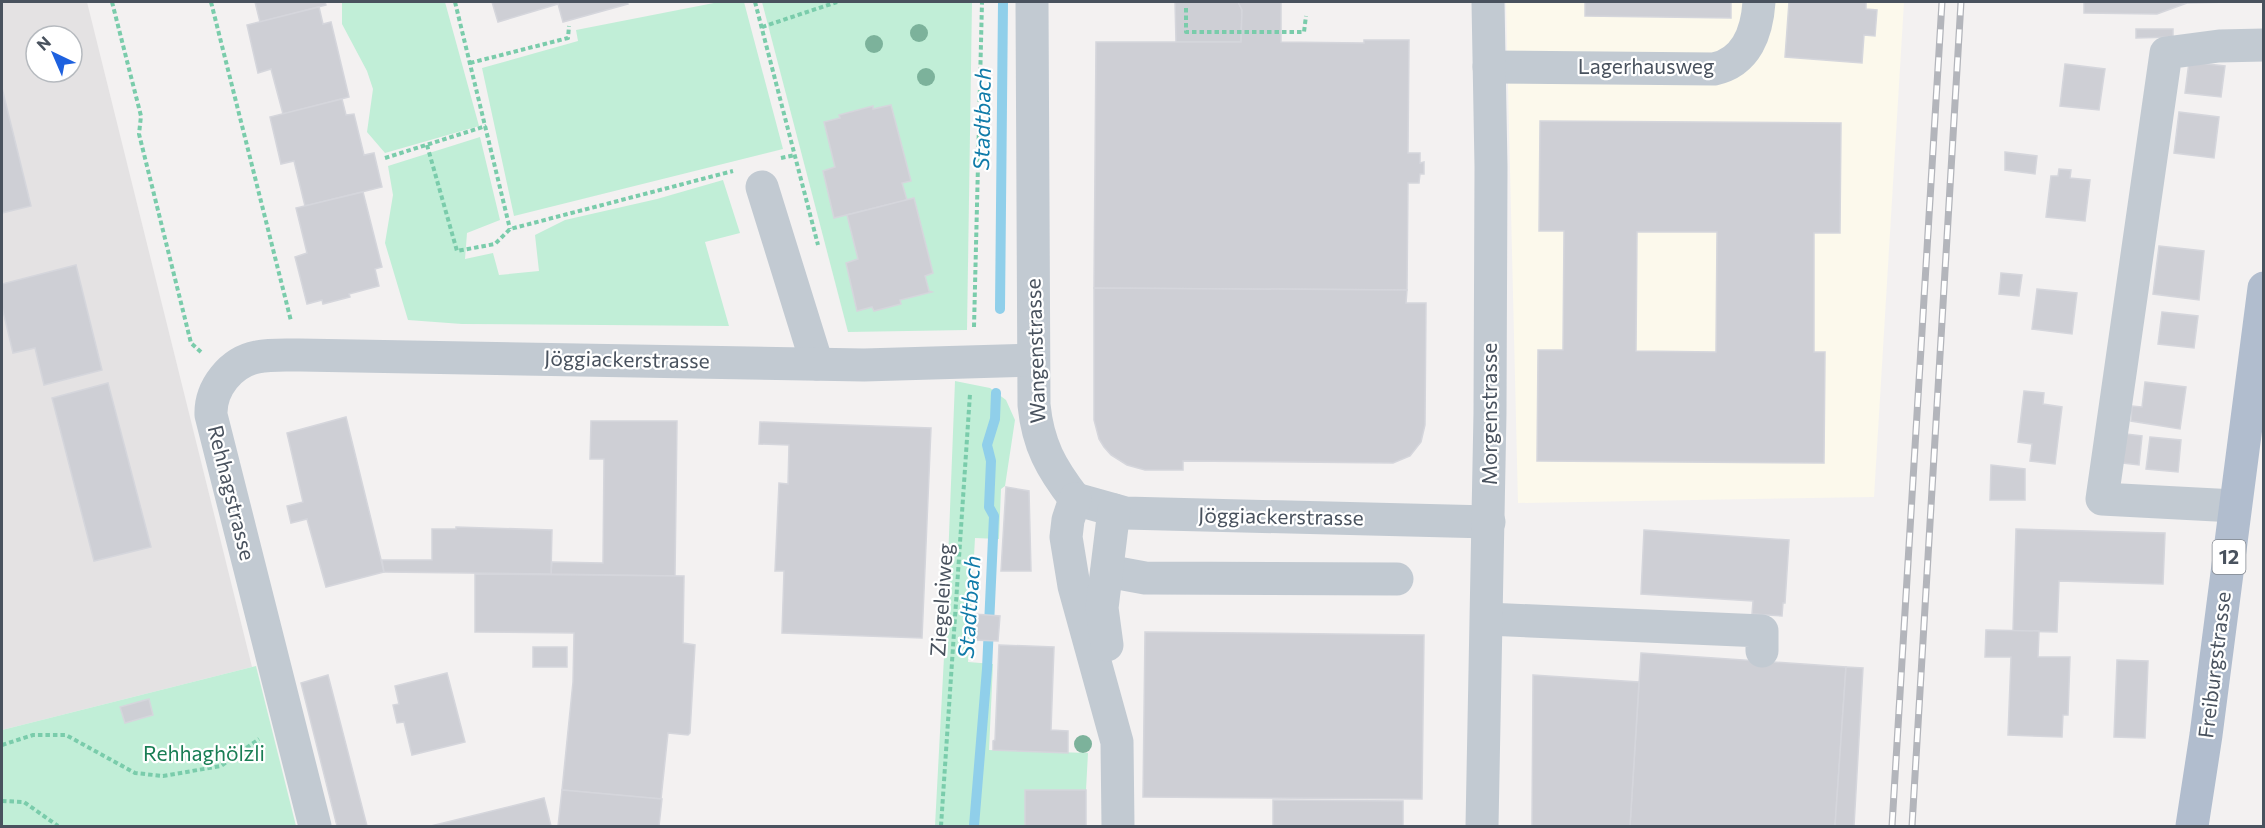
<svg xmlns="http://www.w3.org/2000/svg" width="2265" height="828" font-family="Commissioner,sans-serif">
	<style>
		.commercial { fill: #fcf9ec }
		.education { fill: #e4e2e3; fill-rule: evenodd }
		.green { fill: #c1eed7 }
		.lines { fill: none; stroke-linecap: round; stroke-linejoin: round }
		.stream { stroke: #90cfea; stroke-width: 10 }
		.building { fill: #cecfd5; stroke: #d5d6dc; stroke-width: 1.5; fill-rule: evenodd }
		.path { stroke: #7accab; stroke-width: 4; stroke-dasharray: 4.5 3; stroke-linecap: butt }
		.minor { stroke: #c2cad2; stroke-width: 33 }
		.major { stroke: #b1bdce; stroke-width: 33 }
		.rail-casing { stroke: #b3b5bb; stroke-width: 7 }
		.rail { stroke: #fff; stroke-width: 4.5; stroke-dasharray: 14; stroke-linecap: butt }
		.tree { fill: #7cb29b }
		.labels { text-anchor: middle; stroke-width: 4.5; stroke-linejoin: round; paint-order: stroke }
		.shield { fill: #fff; stroke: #80868e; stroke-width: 1.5 }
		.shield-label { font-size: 20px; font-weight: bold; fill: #49525e }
		.street-label { font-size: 21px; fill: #49525e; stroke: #fff }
		.park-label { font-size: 21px; fill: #1a7e55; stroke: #fff }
		.water-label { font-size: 22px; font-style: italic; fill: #107ba9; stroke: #fff }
	</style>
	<rect width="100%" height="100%" fill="#f3f1f1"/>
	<path class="commercial" d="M1506 2H1904L1874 497 1518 503Z"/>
	<path class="education" d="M2 2H87L252 667 2 730ZM36 36H72V72H36Z"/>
	<g class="green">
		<path d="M342 2H445L479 126 385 153 367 132 373 89 367 71 342 24Z"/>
		<path d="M719 2H744L783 149 514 216 482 68 578 41 576 30Z"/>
		<path d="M762 2H972L967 330 848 332Z"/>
		<path d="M480 137 500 220 467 233 465 259 493 253 499 275 539 271 535 235 565 220 657 199 723 180 740 233 705 242 729 326 462 324 408 320 385 243 393 195 388 166Z"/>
		<path d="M955 381 990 388 1006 400 1015 420 1005 486 1001 489 999 539 975 538 968 662 993 664 989 750 1088 753 1086 790H1025V826H935L945 638Z"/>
		<path d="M256 666 296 826H2V730Z"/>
	</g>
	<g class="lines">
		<g class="stream">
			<path d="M1000 309 1003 2"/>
			<path d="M974 826 987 669 994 516 989 507 991 461 987 445 995 419 996 393"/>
		</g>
	</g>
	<g class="building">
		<path d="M255 2H325L326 5 260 22Z"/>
		<path d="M492 2H627L628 4 563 22 558 4 498 22Z"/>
		<path d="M1175 2H1238L1242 10 1241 42H1176Z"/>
		<path d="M1238 2H1281V42L1364 43V40H1409L1408 153H1420V163L1424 162V174H1420L1419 183H1408L1407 290 1094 288 1096 42H1241L1242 10Z"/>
		<path d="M1585 2H1731V18L1585 16Z"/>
		<path d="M1789 2H1866V9L1877 10 1875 36 1864 35 1862 63 1785 57Z"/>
		<path d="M2084 2H2230L2187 3 2157 14 2084 13Z"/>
		<path d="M319 7 323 24 331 22 349 97 283 114 271 69 258 73 247 25Z"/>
		<path d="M2136 29H2173V37L2136 38Z"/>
		<path d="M2189 62 2225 66 2221 97 2185 93Z"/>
		<path d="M2065 64 2105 69 2099 110 2060 106Z"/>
		<path d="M2 88 31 206 2 213Z"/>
		<path d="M342 99 346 115 354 114 364 155 374 153 382 187 305 206 294 161 281 164 270 117Z"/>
		<path d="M891 105 911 181 902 183 907 200 834 218 823 171 835 167 824 122 840 118 839 115 873 106V109Z"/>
		<path d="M2179 112 2219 117 2214 158 2174 153Z"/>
		<path d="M1540 121 1841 123 1840 233H1814V352H1825L1824 463 1537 461 1538 350H1563L1564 231H1539ZM1637 232H1717L1716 352 1636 351Z"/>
		<path d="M2005 152 2037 156 2035 174 2005 170Z"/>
		<path d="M2059 169 2071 170 2070 178 2090 180 2085 221 2046 217 2051 176H2058Z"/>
		<path d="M363 192 382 267 375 269 379 286 349 294 350 297 323 304 322 300 307 304 295 257 307 253 296 208Z"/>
		<path d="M914 198 933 273 925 276 929 291 932 292 900 300 901 304 874 311 872 307 857 311 846 263 858 259 847 215Z"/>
		<path d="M2159 246 2204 251 2199 300 2153 294Z"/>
		<path d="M76 265 102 370 44 385 35 348 13 353 2 307V284Z"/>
		<path d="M2001 273 2022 275 2019 296 1999 294Z"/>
		<path d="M1094 288 1407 290 1406 303H1426L1425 425 1421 442 1410 456 1393 463 1183 461V470H1145L1127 465 1111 455 1104 447 1099 439 1094 420Z"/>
		<path d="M2037 289 2077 293 2072 334 2032 329Z"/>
		<path d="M2162 312 2198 316 2194 348 2158 344Z"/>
		<path d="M2145 382 2186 387 2180 429 2131 421 2132 406 2142 407Z"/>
		<path d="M108 383 151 547 94 561 52 398Z"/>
		<path d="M2024 391 2044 393 2043 404 2062 407 2055 464 2030 461 2032 444 2018 442Z"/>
		<path d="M346 417 384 572 326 587 307 519 291 523 287 506 303 502 287 433Z"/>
		<path d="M591 421H677L675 576 551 574 552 562 603 563 604 459H590Z"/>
		<path d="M760 422 931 428 922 638 782 633 784 571H775L779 483 788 484 789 445 759 444Z"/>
		<path d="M2126 434 2142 436 2139 465 2123 463Z"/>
		<path d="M2150 437 2181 440 2178 472 2146 469Z"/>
		<path d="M1991 465 2025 469V500H1990Z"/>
		<path d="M1006 487 1029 491 1031 571H1001Z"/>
		<path d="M456 527 552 530 551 574 384 572 382 560H432V529H456Z"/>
		<path d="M2016 529 2165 533 2163 584 2059 581 2057 632 2013 631Z"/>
		<path d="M1644 530 1789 540 1785 603H1783L1782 616 1752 614 1753 601 1641 594Z"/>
		<path d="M475 574 684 576 683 643 695 645 690 733 688 735 668 733 661 799 562 790 573 682 574 633 475 632Z"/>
		<path d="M974 614 1000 616 998 641 973 640Z"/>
		<path d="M1986 630 2039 631 2038 657H2070L2068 715H2063L2062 737 2008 735 2011 657H1985Z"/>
		<path d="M1145 632 1424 635 1422 799 1143 797Z"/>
		<path d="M999 645 1054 647 1051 730 1068 731V753L993 750V741L995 740Z"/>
		<rect x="533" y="647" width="34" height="20"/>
		<path d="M1641 653 1846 667 1835 826H1630Z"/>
		<path d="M2117 660 2148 661 2145 738 2114 737Z"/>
		<path d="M1846 667 1863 668 1854 826H1835Z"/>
		<path d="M447 673 465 742 412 755 404 722 397 723 393 705 399 704 395 686Z"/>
		<path d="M328 675 367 826H337L301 683Z"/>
		<path d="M1533 675 1639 682 1630 826H1532Z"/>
		<path d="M149 699 153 715 125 723 120 707Z"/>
		<path d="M562 790 662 799 659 826H558Z"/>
		<rect x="1025" y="790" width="61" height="36"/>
		<path d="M544 798 551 826H431Z"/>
		<path d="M1273 800 1403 801V826H1273Z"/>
	</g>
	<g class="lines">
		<g class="path">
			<path d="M112 2 141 116 139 134 191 343 201 352"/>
			<path d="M211 2 291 321"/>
			<path d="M455 2 510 229"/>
			<path d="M755 2 818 245"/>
			<path d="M1186 8V32H1304L1306 16"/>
			<path d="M762 27 837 2"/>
			<path d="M470 63 568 38 569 26"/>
			<path d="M427 145 457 251 495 244 510 229 733 171"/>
			<path d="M385 158 486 126"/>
			<path d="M781 158 795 155"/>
			<path d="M974 327 982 2"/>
			<path d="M2 745 33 735H66L135 773 163 776 221 766 259 739"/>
			<path d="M2 801 24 802 58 826"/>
			<path d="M941 826 970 394"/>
		</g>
		<g class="minor">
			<path d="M1032 2 1034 405C1038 445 1051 468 1075 499"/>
			<path d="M1489 67 1714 69C1747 62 1757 32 1759 2"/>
			<path d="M762 187 817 364"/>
			<path d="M1075 499 1125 513 1489 522"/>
			<path d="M1075 499 1068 520 1066 537 1074 586 1117 742 1118 826"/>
			<path d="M2235 506 2102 499 2166 53 2219 46 2264 45"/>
			<path d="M1107 571 1145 578 1397 579"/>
			<path d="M1487 619 1762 631V651"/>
			<path d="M1107 645 1102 608 1114 510"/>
			<path d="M315 826 211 415C210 388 231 362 257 357 271 354 286 355 300 355L864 365 1032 360"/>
			<path d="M1482 826 1490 413 1491 167 1488 2"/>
		</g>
		<path class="major" d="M2192 826 2206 735 2264 288"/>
		<g class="rail-casing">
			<g id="rail">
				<path d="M1892 826 1942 2"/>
				<path d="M1912 826 1961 2"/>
			</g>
		</g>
		<use href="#rail" class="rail"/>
	</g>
	<g class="tree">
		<circle cx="919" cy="33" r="9"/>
		<circle cx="874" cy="44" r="9"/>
		<circle cx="926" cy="77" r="9"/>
		<circle cx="1083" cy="744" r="9"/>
	</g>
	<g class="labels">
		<rect class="shield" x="2212.5" y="540" width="33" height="34" rx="4.5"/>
		<g class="shield-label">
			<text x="2229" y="564">12</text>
		</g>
		<g class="street-label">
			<text x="1646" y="74">Lagerhausweg</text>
			<text transform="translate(1036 351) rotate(-92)" y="7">Wangenstrasse</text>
			<text transform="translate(627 360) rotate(1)" y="7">Jöggiackerstrasse</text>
			<text transform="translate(1490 414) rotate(-90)" y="7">Morgenstrasse</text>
			<text transform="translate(231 493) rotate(76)" y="7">Rehhagstrasse</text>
			<text transform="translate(1281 517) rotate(1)" y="7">Jöggiackerstrasse</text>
			<text transform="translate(942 600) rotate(-86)" y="7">Ziegeleiweg</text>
			<text transform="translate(2215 665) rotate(-83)" y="7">Freiburgstrasse</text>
		</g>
		<g class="park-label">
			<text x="204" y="761">Rehhaghölzli</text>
		</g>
		<g class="water-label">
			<text transform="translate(982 119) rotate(-89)" y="8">Stadtbach</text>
			<text transform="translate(969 607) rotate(-86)" y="8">Stadtbach</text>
		</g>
	</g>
	<rect width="2265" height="828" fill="none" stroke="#49525e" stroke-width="6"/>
	<g transform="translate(54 54) rotate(316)"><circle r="28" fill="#ffffff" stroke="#b6babf" stroke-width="1.5"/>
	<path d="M0-4.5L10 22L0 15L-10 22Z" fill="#1e61df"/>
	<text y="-9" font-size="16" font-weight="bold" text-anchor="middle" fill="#49525e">N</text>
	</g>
</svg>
